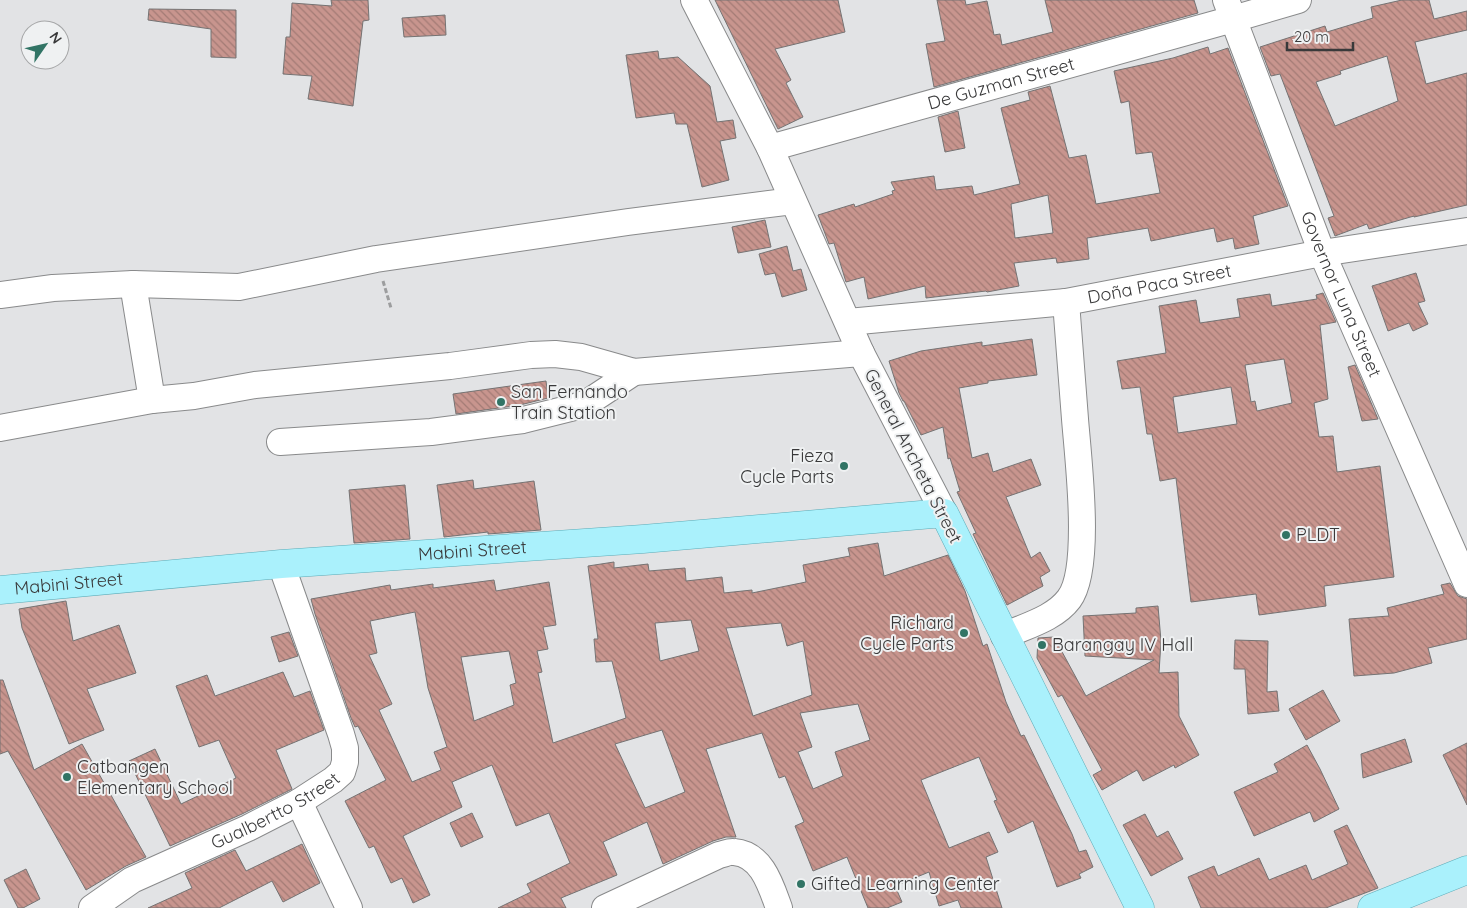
<svg xmlns="http://www.w3.org/2000/svg" width="1467" height="908" font-family="Quicksand,sans-serif">
	<style>
		.building { fill: url(#building-back-hatch); stroke: #757373; fill-rule: evenodd }
		.lines { fill: none; stroke-linecap: round; stroke-linejoin: round }
		.minor-casing { stroke: #898a8b; stroke-width: 28 }
		.major-casing { stroke: #5dabb7; stroke-width: 29 }
		.path { stroke: #9c9d9e; stroke-width: 3; stroke-dasharray: 5 2.5; stroke-linecap: butt }
		.minor { stroke: #fff; stroke-width: 26 }
		.major { stroke: #aaf1fc; stroke-width: 28 }
		.poi-dot { fill: #317465; stroke: #eff1f2; stroke-width: 2 }
		.labels { text-anchor: middle; stroke-width: 4; stroke-linejoin: round; paint-order: stroke }
		.street-label { font-size: 18px; fill: #39393a; stroke: #eff1f2 }
		.poi-label { font-size: 18px; fill: #39393a; stroke: #eff1f2; text-anchor: start }
	</style>
	<defs>
		<pattern id="building-back-hatch" width="6" height="6" patternUnits="userSpaceOnUse" patternTransform="scale(1.25)"><rect width="6" height="6" fill="#c8958e"/><path d="M-1 5l2 2M0 0l6 6M5-1l2 2" fill="none" stroke="#a37b75"/></pattern>
	</defs>
	<rect width="100%" height="100%" fill="#e2e3e5"/>
	<g class="building">
		<path d="M331 0H368L369 20 363 21 353 106 308 99 312 76 283 74 286 37H290L292 3 332 6Z"/>
		<path d="M715 0H838L845 32 775 49 791 80 786 83 803 117 778 129Z"/>
		<path d="M937 0H965L966 5 987 1 994 35 1000 34 1002 45 1053 32 1045 0H1194L1198 13 934 87 926 44 945 41Z"/>
		<path d="M1402 0H1429L1434 19 1467 11V30L1415 42 1426 84 1467 73V205L1414 217V216L1369 229 1367 224 1335 236 1328 218 1334 216 1280 74 1271 76 1260 47 1325 26 1327 32 1373 18 1371 7ZM1387 56 1398 101 1335 126 1316 82 1341 74 1340 71Z"/>
		<path d="M149 9 236 10V58L211 57V29L148 20Z"/>
		<path d="M445 15 446 35 404 37 402 18Z"/>
		<path d="M1208 47 1210 54 1228 48 1288 206 1253 216 1259 244 1235 249 1233 238 1217 242 1214 228 1151 241 1148 228 1087 238 1089 259 1057 263 1056 258 1014 263 1019 286 987 292 986 291 926 298 925 286 868 299 864 277 846 282 834 243 829 244 818 215 854 204 855 207 893 194 892 191 895 190 891 182 934 176 936 190 972 186 974 195 1020 184 1001 108 1030 100 1028 92 1050 86 1069 158 1086 155 1096 204 1160 193 1152 152 1136 154 1129 101 1121 103 1114 71 1173 58ZM1048 195 1053 233 1015 238 1011 204Z"/>
		<path d="M658 51 659 59 678 57 710 86 717 122 733 120 736 138 720 141 729 180 702 187 687 124H676L674 113 636 118 626 55Z"/>
		<path d="M958 111 965 148 945 152 938 117Z"/>
		<path d="M765 220 771 247 738 253 732 227Z"/>
		<path d="M787 246 793 271 801 269 807 290 782 297 775 273 765 275 759 254Z"/>
		<path d="M1416 273 1425 301 1418 303 1428 324 1413 331 1409 323 1388 331 1372 286Z"/>
		<path d="M1323 293 1336 322 1320 325 1328 399 1314 403 1319 437 1333 436 1337 472 1380 466 1394 577 1324 586 1326 606 1259 615 1256 594 1191 602 1176 478 1160 481 1152 434H1147L1140 387 1122 389 1117 361 1166 353 1159 306 1196 300 1200 323 1240 317 1237 299 1270 294 1272 306 1317 299 1316 295ZM1284 359 1292 403 1257 411 1255 401 1251 402 1245 365ZM1231 387 1237 424 1178 433 1173 397Z"/>
		<path d="M1032 339 1037 375 988 381V383L959 388 972 458 988 453 993 472 1031 459 1041 485 1006 497 1031 558 1040 552 1050 571 1040 577 1043 586 1007 605 973 534 976 533 957 492 960 491 950 458 948 459 943 427 921 435 904 401H903L899 393 889 361 921 351 982 342V346Z"/>
		<path d="M1355 365 1378 419 1362 421 1348 367Z"/>
		<path d="M546 381 548 398 520 405 456 414 453 394Z"/>
		<path d="M473 480 474 489 534 481 541 530 488 534V532L444 537 437 485Z"/>
		<path d="M405 485 410 539 354 543 349 490Z"/>
		<path d="M878 543 884 576 948 555 965 591 983 646 987 644 1006 702 1021 736 1024 735 1072 834 1079 852 1086 850 1093 867 1079 874 1081 878 1057 887 1033 821 1008 833 994 801 997 800 979 757 921 780 949 848 989 832 998 852 986 857 1002 908H961L958 900 939 906 929 872 895 886 902 902 887 908H868L847 857 813 871 795 826 804 822 785 776 779 778 762 733 706 749 736 837H726L713 841 663 864 647 822 603 842 617 875 561 898 566 908H498L531 892 527 884 570 863 549 813 516 826 492 765 452 782 462 807 403 836 430 895 413 903 402 878 391 883 374 846 369 848 345 801 386 780 358 726 355 727 351 718 315 614 311 599 390 585 391 590 433 584V588L494 580 496 591 549 582 556 625 543 627 548 649 537 651 542 672 538 673 553 743 626 718 612 661 596 662 594 639H598L588 566 614 562V568L648 564 649 571 685 568 686 581 722 577 724 593 752 590V593L806 582 803 565 850 556 848 548ZM415 612 428 688 447 747 434 752 441 770 412 782 379 710 392 704 369 655 377 653 370 621ZM691 620 699 651 660 661 655 623ZM781 623 787 646 803 641 812 695 753 716 726 628ZM509 651 516 683 510 685 514 705 474 721 461 657ZM858 704 870 740 835 752 843 776 813 789 798 752 812 747 800 713ZM662 730 685 792 645 808 615 744Z"/>
		<path d="M1450 583 1458 596 1467 599V639L1428 648 1432 663 1394 673 1354 676 1349 619 1389 616 1387 608 1444 594 1441 585Z"/>
		<path d="M66 601 73 641 119 625 136 673 87 689 104 730 69 744 22 628 19 609Z"/>
		<path d="M1158 606 1161 641 1159 673 1178 672 1179 716 1199 755 1175 768 1174 765 1143 781 1137 770 1102 790 1093 775 1102 770 1062 695 1058 697 1037 658 1038 638 1054 637 1086 696 1154 660 1085 656 1083 616 1136 613V608Z"/>
		<path d="M289 632 298 656 279 662 271 637Z"/>
		<path d="M1235 640 1268 641 1267 692 1277 691 1279 711 1248 714 1245 669H1234Z"/>
		<path d="M283 672 294 697 310 691 324 730 276 750 292 789 242 814 170 846 129 761 155 749 181 804 236 778 219 740 199 747 176 686 207 675 215 696Z"/>
		<path d="M0 680H3L34 770 82 744 146 857 126 866 86 890 8 751 0 754Z"/>
		<path d="M1323 690 1340 721 1306 740 1289 709Z"/>
		<path d="M1405 739 1412 762 1363 778 1361 754Z"/>
		<path d="M1467 743V805L1443 755Z"/>
		<path d="M1307 745 1320 769 1339 809 1314 822 1310 812 1254 836 1234 792 1278 772 1274 764Z"/>
		<path d="M472 813 483 837 461 847 450 823Z"/>
		<path d="M1145 814 1157 837 1168 831 1183 859 1151 876 1123 825Z"/>
		<path d="M1347 825 1378 888 1326 908H1201L1188 877 1214 866 1218 876 1259 858 1269 880 1306 865 1312 880 1348 864 1334 831Z"/>
		<path d="M302 844 320 883 283 902 272 881 219 908H148L192 888 185 873 235 850 246 871Z"/>
		<path d="M26 869 40 899 23 908H18L4 880Z"/>
	</g>
	<g class="lines">
		<g class="minor-casing">
			<g id="minor">
				<path d="M694 0 770 148 861 353 944 513"/>
				<path id="s1" d="M1226 0 1322 253 1467 584"/>
				<path id="s2" d="M770 148 1233 19 1298 0"/>
				<path d="M133 284 152 400"/>
				<path d="M0 295 53 288 133 284 239 287 376 259 628 222 793 201"/>
				<path id="s3" d="M848 322 1066 302 1322 253 1467 231"/>
				<path d="M0 428 152 400 194 396 255 385 450 366 531 355 555 354 581 357 634 372 861 353"/>
				<path d="M280 442 431 432 523 420 575 407 587 403 634 372"/>
				<path d="M1004 636C1025 626 1054 619 1069 599 1092 569 1078 458 1075 419 1072 380 1069 341 1066 302"/>
				<path d="M299 802 349 908"/>
				<path id="s4" d="M92 908 132 880 248 828 299 802 333 780 342 772 345 762V748L341 734 281 564"/>
				<path d="M605 908 719 855C724 854 730 851 734 852 762 854 771 886 779 908"/>
			</g>
		</g>
		<g class="major-casing">
			<g id="major">
				<path id="s5" d="M0 590 281 564 643 539 944 513 1140 908"/>
				<path d="M1372 908 1467 870"/>
			</g>
		</g>
		<path class="path" d="M383 281 391 308"/>
		<use href="#minor" class="minor"/>
		<use href="#major" class="major"/>
	</g>
	<g class="poi-dot">
		<circle cx="501" cy="402" r="5"/>
		<circle cx="844" cy="466" r="5"/>
		<circle cx="1286" cy="535" r="5"/>
		<circle cx="964" cy="633" r="5"/>
		<circle cx="1042" cy="645" r="5"/>
		<circle cx="67" cy="777" r="5"/>
		<circle cx="801" cy="884" r="5"/>
	</g>
	<g class="labels">
		<g class="street-label">
			<text dy="6" stroke="none"><textPath href="#s2" startOffset="240">De Guzman Street</textPath></text>
			<text dy="6" stroke="none"><textPath href="#s3" startOffset="314">Doña Paca Street</textPath></text>
			<text dy="6" stroke="none"><textPath href="#s1" startOffset="316">Governor Luna Street</textPath></text>
			<text transform="translate(913 456) rotate(63)" y="6">General Ancheta Street</text>
			<text dy="6" stroke="none"><textPath href="#s5" startOffset="474">Mabini Street</textPath></text>
			<text dy="6" stroke="none"><textPath href="#s5" startOffset="69">Mabini Street</textPath></text>
			<text dy="6" stroke="none"><textPath href="#s4" startOffset="208">Gualbertto Street</textPath></text>
		</g>
		<g class="poi-label">
			<text x="511" y="398">San Fernando<tspan x="511" dy="21">Train Station</tspan></text>
			<text x="834" y="462" text-anchor="end">Fieza<tspan x="834" dy="21">Cycle Parts</tspan></text>
			<text x="1296" y="541">PLDT</text>
			<text x="954" y="629" text-anchor="end">Richard<tspan x="954" dy="21">Cycle Parts</tspan></text>
			<text x="1052" y="651">Barangay IV Hall</text>
			<text x="77" y="773">Catbangen<tspan x="77" dy="21">Elementary School</tspan></text>
			<text x="811" y="890">Gifted Learning Center</text>
		</g>
	</g>
	<g transform="translate(45 45) rotate(56)"><circle r="24" fill="#eff1f2" stroke="#a6a7a8"/>
	<path d="M0-4L9 19L0 12L-9 19Z" fill="#317465"/>
	<text y="-8" font-size="14" font-weight="bold" text-anchor="middle" fill="#39393a">N</text>
	</g>
	<path d="M1287 42v8h66v-8" fill="none" stroke="#39393a" stroke-width="2.5"/>
	<text x="1294" y="42" font-size="15" fill="#39393a" stroke="#eff1f2" stroke-width="4" paint-order="stroke">20 m</text>
</svg>
